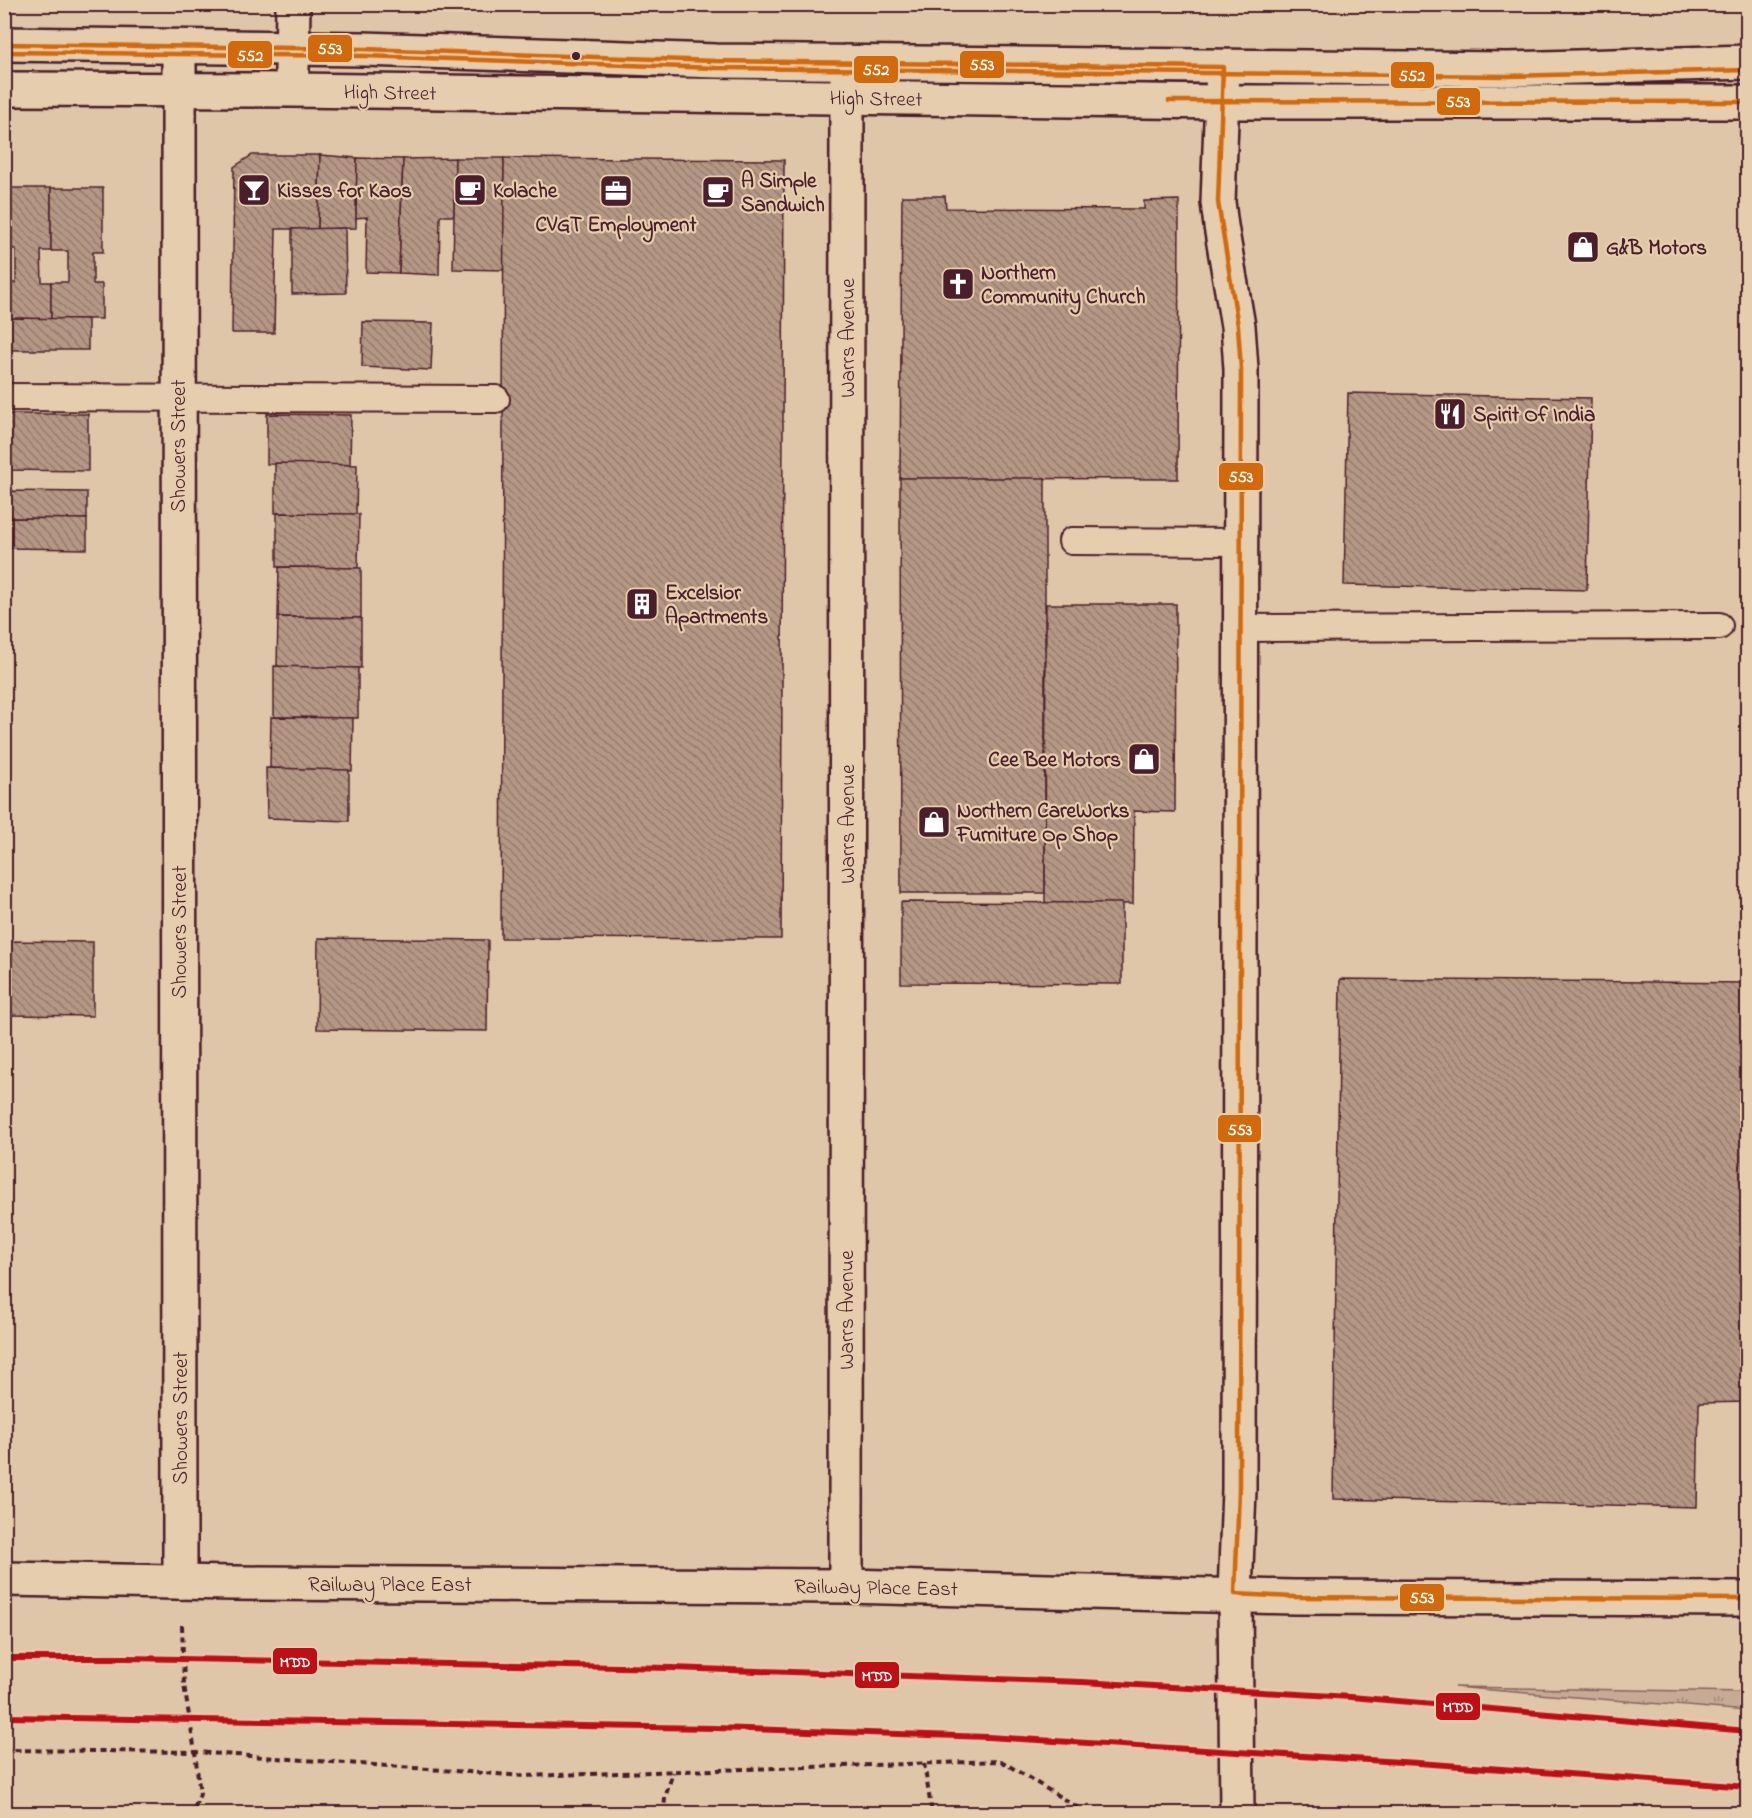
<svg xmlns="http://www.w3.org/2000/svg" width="1752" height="1818" font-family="'Indie Flower',sans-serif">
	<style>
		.park { fill: url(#park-tufts); stroke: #88645f; stroke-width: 1.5 }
		.building { fill: url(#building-back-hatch); stroke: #4a1f2b; stroke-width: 1.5 }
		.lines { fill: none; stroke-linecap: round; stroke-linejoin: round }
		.lane-casing { stroke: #4a1f2b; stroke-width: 30 }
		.street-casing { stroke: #4a1f2b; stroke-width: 38 }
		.secondary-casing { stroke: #4a1f2b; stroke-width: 38 }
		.path { stroke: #4a1f2b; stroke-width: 4; stroke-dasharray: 6 4.5; stroke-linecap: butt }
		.lane { stroke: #e5cdad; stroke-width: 26 }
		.street { stroke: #e5cdad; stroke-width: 33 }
		.secondary { stroke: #e5cdad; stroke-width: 33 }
		.bus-1-casing { stroke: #e5cdad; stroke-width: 9 }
		.bus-2-casing { stroke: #e5cdad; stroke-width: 9 }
		.bus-1 { stroke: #d2690b; stroke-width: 4.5 }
		.bus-2 { stroke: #d2690b; stroke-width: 4.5 }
		.rail-1-casing { stroke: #e5cdad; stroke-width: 10 }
		.rail-1 { stroke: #be1014; stroke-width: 6 }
		.bus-dot { fill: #4a1f2b; stroke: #e5cdad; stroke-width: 2 }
		.labels { text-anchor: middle; stroke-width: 4.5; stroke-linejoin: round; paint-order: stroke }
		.street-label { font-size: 21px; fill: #4a1f2b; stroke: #e5cdad }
		.poi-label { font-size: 21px; font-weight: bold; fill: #4a1f2b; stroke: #e5cdad; text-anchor: start }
		.line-badge { stroke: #e5cdad; stroke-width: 2 }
		.badge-label { font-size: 16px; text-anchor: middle; font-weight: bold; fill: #fff }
	</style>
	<defs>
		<pattern id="park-tufts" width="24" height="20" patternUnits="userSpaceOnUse" patternTransform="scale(1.5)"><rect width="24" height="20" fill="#c6aa93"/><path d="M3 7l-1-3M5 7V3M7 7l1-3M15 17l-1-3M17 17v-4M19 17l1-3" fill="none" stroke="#a38a78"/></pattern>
		<pattern id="building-back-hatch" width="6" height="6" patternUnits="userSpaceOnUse" patternTransform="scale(1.5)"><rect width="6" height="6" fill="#b59785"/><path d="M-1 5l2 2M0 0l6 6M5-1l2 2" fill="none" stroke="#957b6d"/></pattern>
	</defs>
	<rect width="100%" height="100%" fill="#dfc6a8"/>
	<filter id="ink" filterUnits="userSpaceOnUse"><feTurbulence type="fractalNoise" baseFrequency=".0167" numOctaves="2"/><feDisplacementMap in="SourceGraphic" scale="12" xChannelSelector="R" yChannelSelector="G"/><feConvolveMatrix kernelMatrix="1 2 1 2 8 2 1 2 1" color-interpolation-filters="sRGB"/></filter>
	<g filter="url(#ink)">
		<path class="park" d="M1454 1687 1747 1692V1711Z"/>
		<g class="building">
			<path d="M849 4H955V8Z"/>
			<path d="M252 155H320L318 229H276L274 333H232L234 167Z"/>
			<path d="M320 155 357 158 356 228 318 229Z"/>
			<path d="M357 158 403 159 399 273 366 272 367 217 356 218Z"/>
			<path d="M455 158 454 216H440L439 275 399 273 403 159Z"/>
			<path d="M455 158H504V270L453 269Z"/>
			<path d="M504 158 784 160 781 939 501 938Z"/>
			<path d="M4 188H51V251H41L42 282H51V319L4 318V283H16V249H4Z"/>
			<path d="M51 188H103V252H93V284H102V319H51V282H68V251H51Z"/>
			<path d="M902 196H945L946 208 1144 209V201L1179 200 1178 479 900 478Z"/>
			<path d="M345 228 346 293 292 294V229Z"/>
			<path d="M4 318 88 319V350H4Z"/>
			<path d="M363 322 433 323 431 370 362 367Z"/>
			<path d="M1348 393 1591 398 1587 590 1344 585Z"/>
			<path d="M4 414H88V471L4 470Z"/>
			<path d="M267 414 351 415 350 465 267 464Z"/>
			<path d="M275 463 357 465 356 515 275 513Z"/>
			<path d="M900 478H1045V893H901Z"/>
			<path d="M4 491 87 492V519L4 518Z"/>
			<path d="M277 513 359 514 358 568 277 567Z"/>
			<path d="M4 518 87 519V549L4 548Z"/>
			<path d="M279 567 361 568V618L278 617Z"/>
			<path d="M1046 604H1176L1175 812 1134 811 1133 904 1045 903Z"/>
			<path d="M278 617 361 618V668L277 667Z"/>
			<path d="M274 666 358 668V718L274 717Z"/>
			<path d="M271 717 353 718 352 771 270 768Z"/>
			<path d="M266 768 349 770V821L267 818Z"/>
			<path d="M901 902 1122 903V984L901 983Z"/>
			<path d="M318 938 488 940 487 1031 317 1029Z"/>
			<path d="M4 941 93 942V1016L4 1015Z"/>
			<path d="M1340 979 1748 983V1402L1699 1403 1697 1507 1333 1499Z"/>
		</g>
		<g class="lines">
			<g class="lane-casing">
				<g id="lane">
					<path d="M4 397 496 399"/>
					<path d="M1072 541 1242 542"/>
					<path d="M1241 628 1719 626"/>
				</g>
			</g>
			<g class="street-casing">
				<g id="street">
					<path d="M179 47 180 1582"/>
					<path d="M1223 67 1218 202 1221 226 1238 326 1241 369 1239 1490 1235 1594 1237 1814"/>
					<path d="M4 1579 232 1583 846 1586 1294 1597 1748 1599"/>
					<path d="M846 1586 847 62"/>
				</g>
			</g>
			<g class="secondary-casing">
				<g id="secondary">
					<path d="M4 44 364 49 716 61 1508 69 1748 62"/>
					<path d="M292 70 293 4"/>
					<path d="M4 89 292 90 1222 102H1748"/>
				</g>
			</g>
			<g class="path">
				<path d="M182 1625 184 1685 195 1752 200 1794 192 1814"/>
				<path d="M4 1750 195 1752 524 1776 1001 1761 1088 1814"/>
				<path d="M924 1763 932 1814"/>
				<path d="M664 1814 665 1798 673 1772"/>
			</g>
			<use href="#lane" class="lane"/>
			<use href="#street" class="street"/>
			<use href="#secondary" class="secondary"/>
			<g class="bus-1-casing">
				<g id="bus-1">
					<path d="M4 44 364 49 716 61 1223 67 1218 202 1238 326 1241 369 1239 1490 1235 1594 1294 1597 1748 1599"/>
					<path d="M1169 101 1748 102"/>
				</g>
			</g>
			<g class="bus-2-casing">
				<path id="bus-2" d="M4 52 364 56 716 68 1508 76 1748 70"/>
			</g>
			<use href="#bus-1" class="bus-1"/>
			<use href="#bus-2" class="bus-2"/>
			<g class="rail-1-casing">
				<g id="rail-1">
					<path d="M4 1658H126L672 1668 1082 1682 1351 1697 1748 1731"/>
					<path d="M4 1717 715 1728 988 1737 1418 1763 1748 1787"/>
				</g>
			</g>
			<use href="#rail-1" class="rail-1"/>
		</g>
	</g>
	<defs>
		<g id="bar-square" transform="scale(1.725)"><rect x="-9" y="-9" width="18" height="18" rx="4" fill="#4a1f2b" stroke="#e5cdad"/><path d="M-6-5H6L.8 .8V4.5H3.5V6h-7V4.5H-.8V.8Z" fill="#fff"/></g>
		<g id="cafe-square" transform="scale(1.725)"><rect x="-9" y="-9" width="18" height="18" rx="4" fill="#4a1f2b" stroke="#e5cdad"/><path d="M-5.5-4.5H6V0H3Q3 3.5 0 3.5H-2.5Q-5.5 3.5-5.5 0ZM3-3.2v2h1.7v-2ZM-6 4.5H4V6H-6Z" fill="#fff"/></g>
		<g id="office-square" transform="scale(1.725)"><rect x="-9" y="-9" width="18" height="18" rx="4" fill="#4a1f2b" stroke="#e5cdad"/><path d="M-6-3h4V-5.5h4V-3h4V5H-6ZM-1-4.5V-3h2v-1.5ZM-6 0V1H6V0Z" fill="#fff"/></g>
		<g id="shop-square" transform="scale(1.725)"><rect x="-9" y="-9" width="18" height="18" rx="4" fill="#4a1f2b" stroke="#e5cdad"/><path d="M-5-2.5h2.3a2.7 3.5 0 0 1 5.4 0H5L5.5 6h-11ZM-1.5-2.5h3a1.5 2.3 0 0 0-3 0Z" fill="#fff"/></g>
		<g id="church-square" transform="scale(1.725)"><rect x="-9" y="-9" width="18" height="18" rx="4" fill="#4a1f2b" stroke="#e5cdad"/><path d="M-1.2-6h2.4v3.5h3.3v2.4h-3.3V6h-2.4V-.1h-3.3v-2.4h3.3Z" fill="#fff"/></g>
		<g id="restaurant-square" transform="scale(1.725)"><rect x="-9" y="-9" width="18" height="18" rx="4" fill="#4a1f2b" stroke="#e5cdad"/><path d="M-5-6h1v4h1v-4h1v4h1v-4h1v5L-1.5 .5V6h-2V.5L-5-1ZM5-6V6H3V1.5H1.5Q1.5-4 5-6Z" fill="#fff"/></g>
		<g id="building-square" transform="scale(1.725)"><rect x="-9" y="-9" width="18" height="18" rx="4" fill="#4a1f2b" stroke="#e5cdad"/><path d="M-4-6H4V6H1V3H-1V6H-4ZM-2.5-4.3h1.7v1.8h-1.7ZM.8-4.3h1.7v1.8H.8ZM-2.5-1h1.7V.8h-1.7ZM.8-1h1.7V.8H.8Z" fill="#fff"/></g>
	</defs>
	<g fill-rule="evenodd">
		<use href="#bar-square" x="254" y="190"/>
		<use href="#cafe-square" x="470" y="190"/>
		<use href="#office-square" x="616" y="191"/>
		<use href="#cafe-square" x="718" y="192"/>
		<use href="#shop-square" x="1583" y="247"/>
		<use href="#church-square" x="958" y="284"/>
		<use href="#restaurant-square" x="1450" y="414"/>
		<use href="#building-square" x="642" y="604"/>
		<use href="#shop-square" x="1144" y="759"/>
		<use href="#shop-square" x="934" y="822"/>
	</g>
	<circle class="bus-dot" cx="576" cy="56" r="5"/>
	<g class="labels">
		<g class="street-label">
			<text transform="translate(390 92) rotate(1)" y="7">High Street</text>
			<text transform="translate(876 98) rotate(1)" y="7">High Street</text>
			<text transform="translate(847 338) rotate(-90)" y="7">Warrs Avenue</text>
			<text transform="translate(178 446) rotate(-90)" y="7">Showers Street</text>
			<text transform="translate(847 824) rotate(-90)" y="7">Warrs Avenue</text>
			<text transform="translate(179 932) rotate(-90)" y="7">Showers Street</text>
			<text transform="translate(846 1310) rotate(-90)" y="7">Warrs Avenue</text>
			<text transform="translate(180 1418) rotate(-90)" y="7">Showers Street</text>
			<text x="390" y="1591">Railway Place East</text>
			<text transform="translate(876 1587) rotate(1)" y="7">Railway Place East</text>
		</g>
		<g class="poi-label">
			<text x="741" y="187">A Simple<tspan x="741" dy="24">Sandwich</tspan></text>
			<text x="277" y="197">Kisses for Kaos</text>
			<text x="493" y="197">Kolache</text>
			<text x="616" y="231" text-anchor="middle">CVGT Employment</text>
			<text x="1606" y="254">G&amp;B Motors</text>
			<text x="981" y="279">Northern<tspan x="981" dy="24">Community Church</tspan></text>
			<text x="1473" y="421">Spirit Of India</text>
			<text x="665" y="599">Excelsior<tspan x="665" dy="24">Apartments</tspan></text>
			<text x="1121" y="766" text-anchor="end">Cee Bee Motors</text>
			<text x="957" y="817">Northern CareWorks<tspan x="957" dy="24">Furniture Op Shop</tspan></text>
		</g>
	</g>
	<g class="line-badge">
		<rect x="307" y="34" width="46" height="29" rx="6" fill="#d2690b"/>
		<rect x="227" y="40" width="46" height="29" rx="6" fill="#d2690b"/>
		<rect x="959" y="50" width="46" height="29" rx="6" fill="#d2690b"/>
		<rect x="853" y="55" width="46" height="29" rx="6" fill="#d2690b"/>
		<rect x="1390" y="61" width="45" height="28" rx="6" fill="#d2690b"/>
		<rect x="1436" y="87" width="45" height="29" rx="6" fill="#d2690b"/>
		<rect x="1218" y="462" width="46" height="29" rx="6" fill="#d2690b"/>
		<rect x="1217" y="1114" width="45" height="29" rx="6" fill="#d2690b"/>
		<rect x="1399" y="1583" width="46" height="29" rx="6" fill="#d2690b"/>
		<rect x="272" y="1647" width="46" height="28" rx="6" fill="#be1014"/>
		<rect x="854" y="1661" width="46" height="28" rx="6" fill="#be1014"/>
		<rect x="1435" y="1692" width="46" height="29" rx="6" fill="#be1014"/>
	</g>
	<g class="badge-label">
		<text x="330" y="54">553</text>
		<text x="250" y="61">552</text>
		<text x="982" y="70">553</text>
		<text x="876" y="75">552</text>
		<text x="1412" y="81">552</text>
		<text x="1458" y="107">553</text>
		<text x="1241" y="482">553</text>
		<text x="1240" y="1135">553</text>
		<text x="1422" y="1603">553</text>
		<text x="295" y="1667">MDD</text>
		<text x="877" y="1681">MDD</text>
		<text x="1458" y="1712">MDD</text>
	</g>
	<rect width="1752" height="1818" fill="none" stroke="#e5cdad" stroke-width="24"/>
	<rect x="12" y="12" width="1728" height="1794" fill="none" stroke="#4a1f2b" stroke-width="2" filter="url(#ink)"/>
</svg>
